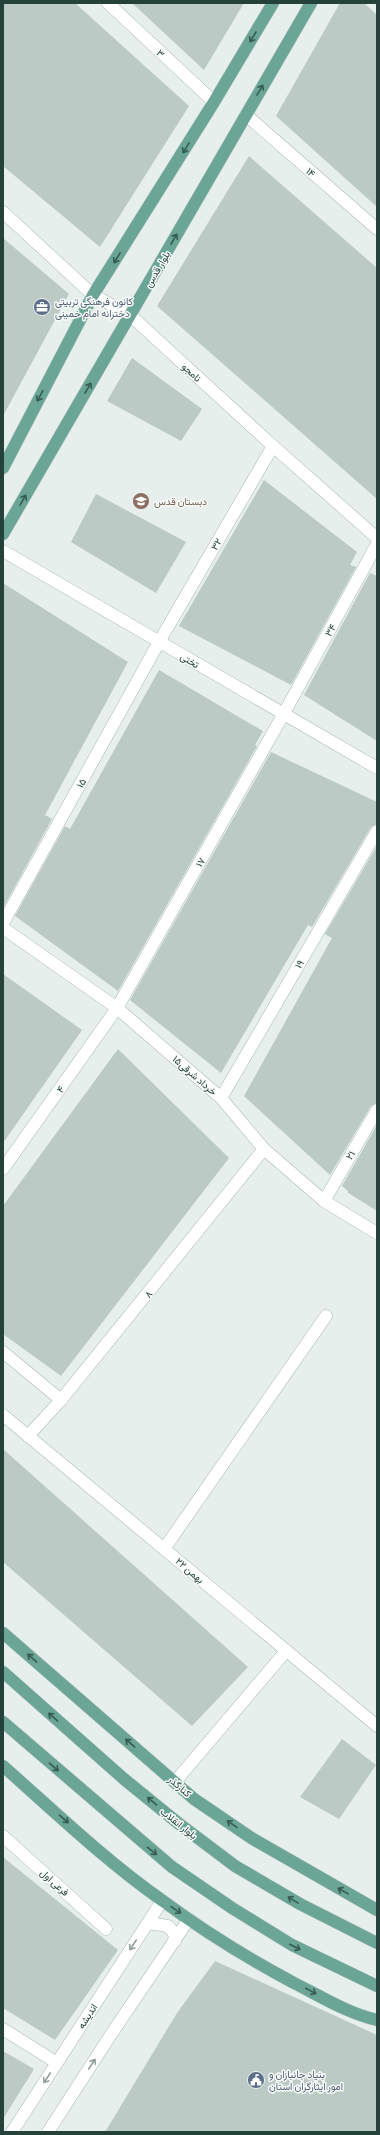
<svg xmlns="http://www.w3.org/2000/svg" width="380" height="2135" font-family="Manrope,Vazirmatn,sans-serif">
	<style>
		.building { fill: #bbcac4 }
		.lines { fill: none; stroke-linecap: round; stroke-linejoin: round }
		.minor-casing { stroke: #a8b8b2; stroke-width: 13 }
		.major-casing { stroke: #c2cac8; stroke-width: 13 }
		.minor { stroke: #fff; stroke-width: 12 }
		.major { stroke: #6aa596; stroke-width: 12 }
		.oneway { stroke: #365b51 }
		.oneway2 { stroke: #92a09c }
		.labels { text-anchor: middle; stroke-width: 3; stroke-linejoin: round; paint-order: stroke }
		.street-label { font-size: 10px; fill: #24423a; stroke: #f7fbf9 }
		.service-label { font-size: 10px; fill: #4e5e75; stroke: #f7fbf9; text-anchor: start }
		.education-label { font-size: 10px; fill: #785e54; stroke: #f7fbf9; text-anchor: start }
	</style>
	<rect width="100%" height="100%" fill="#e6efeb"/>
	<g class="building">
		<path d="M3 3H75L189 106 100 247 3 166Z"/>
		<path d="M132 3H244L204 70Z"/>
		<path d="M340 3H364L377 15V207L276 116Z"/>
		<path d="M249 156 377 268V499L157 306Z"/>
		<path d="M3 238 69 294 3 416Z"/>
		<path d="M132 358 202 409 181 441 107 401Z"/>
		<path d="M264 480 357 552 350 565 356 567 291 685 179 626Z"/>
		<path d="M96 494 186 542 156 593 71 542Z"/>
		<path d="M370 573 377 576V741L304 695Z"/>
		<path d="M3 583 128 662 45 815 52 819 3 908Z"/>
		<path d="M159 670 263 731 255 745 257 746 118 991 15 916 65 826 70 829Z"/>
		<path d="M271 752 377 802V824L371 827 312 927 308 925 221 1073 130 1000Z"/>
		<path d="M377 846V1103L371 1106 330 1175 244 1096 332 938 325 934Z"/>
		<path d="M3 974 82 1030 3 1143Z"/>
		<path d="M118 1049 229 1158 61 1376 3 1334V1206Z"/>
		<path d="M377 1125V1211L347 1192 348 1191 342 1186Z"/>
		<path d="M3 1449 248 1667 192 1726 3 1562Z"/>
		<path d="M342 1739 376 1765 339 1819 300 1797Z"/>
		<path d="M3 1857 118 1950 55 2040 3 2008Z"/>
		<path d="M215 1961 377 2035V2132H105L177 2013Z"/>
		<path d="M3 2051 34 2069 3 2119Z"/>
	</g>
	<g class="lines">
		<g class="minor-casing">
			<g id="minor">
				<path d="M108 3 214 102"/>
				<path d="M246 115 377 229"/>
				<path d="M3 212 93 295 130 315 273 446 377 538"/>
				<path d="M3 551 377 768"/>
				<path d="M3 923 159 642 273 446"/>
				<path d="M3 928 117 1008 221 1098 264 1149 324 1201 377 1233"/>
				<path d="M221 1098 377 831"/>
				<path d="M3 1169 117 1008 283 715 377 544"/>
				<path d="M324 1201 377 1110"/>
				<path d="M3 1352 61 1400"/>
				<path d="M3 1415 377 1726"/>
				<path d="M28 1436 61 1400 264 1149"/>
				<path d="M164 1549 326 1316"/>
				<path d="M175 1782 286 1651"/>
				<path d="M3 1836 106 1929"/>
				<path d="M148 1923 168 1926 174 1933 175 1941"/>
				<path d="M3 2029 57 2063"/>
				<path d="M12 2132 162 1901"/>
				<path d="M48 2132 112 2033 189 1919"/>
			</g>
		</g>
		<g class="major-casing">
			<g id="major">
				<path d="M3 468 93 295 214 102 273 3"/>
				<path d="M3 534 311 3"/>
				<path d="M3 1633 194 1799 253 1839 377 1910"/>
				<path d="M3 1672 124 1779 178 1823 235 1866 300 1904 377 1943"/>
				<path d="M3 1722 172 1867 232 1908 292 1945 377 1986"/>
				<path d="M3 1766C55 1812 106 1861 163 1901 205 1932 249 1959 294 1983 322 1997 347 2013 377 2020"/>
			</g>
		</g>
		<use href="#minor" class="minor"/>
		<use href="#major" class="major"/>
	</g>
	<defs><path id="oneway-shaft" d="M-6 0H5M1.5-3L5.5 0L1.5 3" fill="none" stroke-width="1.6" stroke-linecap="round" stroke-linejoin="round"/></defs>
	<g class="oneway">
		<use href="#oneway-shaft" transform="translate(253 37) rotate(121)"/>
		<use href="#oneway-shaft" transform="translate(260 90) rotate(-60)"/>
		<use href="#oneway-shaft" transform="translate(186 148) rotate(122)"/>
		<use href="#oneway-shaft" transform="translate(174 239) rotate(-60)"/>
		<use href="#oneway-shaft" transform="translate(117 258) rotate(122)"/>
		<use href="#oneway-shaft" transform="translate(88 388) rotate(-60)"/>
		<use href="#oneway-shaft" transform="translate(40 396) rotate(118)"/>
		<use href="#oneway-shaft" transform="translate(23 500) rotate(-60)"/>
		<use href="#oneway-shaft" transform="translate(32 1658) rotate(-139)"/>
		<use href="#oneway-shaft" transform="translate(53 1717) rotate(-139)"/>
		<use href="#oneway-shaft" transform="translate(130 1743) rotate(-139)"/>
		<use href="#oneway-shaft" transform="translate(54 1767) rotate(41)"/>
		<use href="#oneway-shaft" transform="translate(152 1801) rotate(-140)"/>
		<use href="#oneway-shaft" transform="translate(64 1819) rotate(41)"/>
		<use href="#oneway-shaft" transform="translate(232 1824) rotate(-145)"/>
		<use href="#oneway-shaft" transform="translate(152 1851) rotate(39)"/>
		<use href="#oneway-shaft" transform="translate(343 1891) rotate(-151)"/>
		<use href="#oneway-shaft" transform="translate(293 1900) rotate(-149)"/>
		<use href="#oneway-shaft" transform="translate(176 1910) rotate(34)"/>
		<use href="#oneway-shaft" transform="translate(295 1947) rotate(27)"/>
		<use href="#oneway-shaft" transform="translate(311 1991) rotate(28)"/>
	</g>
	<g class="oneway2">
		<use href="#oneway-shaft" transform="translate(133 1945) rotate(123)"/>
		<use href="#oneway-shaft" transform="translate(92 2064) rotate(-57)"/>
		<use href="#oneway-shaft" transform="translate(47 2078) rotate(123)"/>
	</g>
	<defs>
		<g id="office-disc" transform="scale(0.9)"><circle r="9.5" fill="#5c6f8a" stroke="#f7fbf9"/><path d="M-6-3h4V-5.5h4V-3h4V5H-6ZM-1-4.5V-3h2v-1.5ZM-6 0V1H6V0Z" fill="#fff"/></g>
		<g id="school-disc" transform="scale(0.9)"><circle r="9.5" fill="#8d6e63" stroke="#f7fbf9"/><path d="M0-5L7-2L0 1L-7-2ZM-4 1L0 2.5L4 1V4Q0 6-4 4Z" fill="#fff"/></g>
		<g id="civic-disc" transform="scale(0.9)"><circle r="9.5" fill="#5c6f8a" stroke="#f7fbf9"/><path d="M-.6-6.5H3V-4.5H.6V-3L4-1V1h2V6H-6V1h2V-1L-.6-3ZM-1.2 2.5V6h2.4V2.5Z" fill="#fff"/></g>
	</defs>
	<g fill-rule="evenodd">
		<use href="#office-disc" x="42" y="307"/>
		<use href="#school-disc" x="141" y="501"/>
		<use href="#civic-disc" x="256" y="2080"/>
	</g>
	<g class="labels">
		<g class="street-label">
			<text transform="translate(161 53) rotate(43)" y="4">۳</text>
			<text transform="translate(311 172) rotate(41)" y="4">۱۴</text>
			<text transform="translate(157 269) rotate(-60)" y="4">بلوار قدس</text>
			<text transform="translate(192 372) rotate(43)" y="4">نامجو</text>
			<text transform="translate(216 544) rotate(-60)" y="4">۳۲</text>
			<text transform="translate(330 630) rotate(-61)" y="4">۳۴</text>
			<text transform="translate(190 660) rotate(31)" y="4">تختی</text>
			<text transform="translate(81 783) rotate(-61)" y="4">۱۵</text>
			<text transform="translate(200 862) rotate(-60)" y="4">۱۷</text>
			<text transform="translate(299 964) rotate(-60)" y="4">۱۹</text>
			<text transform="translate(195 1075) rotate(41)" y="4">۱۵خرداد شرقی</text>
			<text transform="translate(60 1089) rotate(-55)" y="4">۴</text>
			<text transform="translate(350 1155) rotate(-59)" y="4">۲۱</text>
			<text transform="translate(148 1294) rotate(-51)" y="4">۸</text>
			<text transform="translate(190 1570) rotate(40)" y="4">۲۲ بهمن</text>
			<text transform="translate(180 1786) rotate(41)" y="4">کنارگذر</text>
			<text transform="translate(179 1823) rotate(38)" y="4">بلوار انقلاب</text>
			<text transform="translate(55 1882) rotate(42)" y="4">فرعی اول</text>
			<text transform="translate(87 2016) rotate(-57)" y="4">اندیشه</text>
		</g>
		<g class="service-label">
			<text x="55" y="305">کانون فرهنگی تربیتی<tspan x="55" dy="12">دخترانه امام خمینی</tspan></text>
			<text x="269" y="2078">بنیاد جانبازان و<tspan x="269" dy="12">امور ایثارگران استان</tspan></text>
		</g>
		<g class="education-label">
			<text x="154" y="505">دبستان قدس</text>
		</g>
	</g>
	<rect width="380" height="2135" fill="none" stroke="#24423a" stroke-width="8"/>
</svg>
